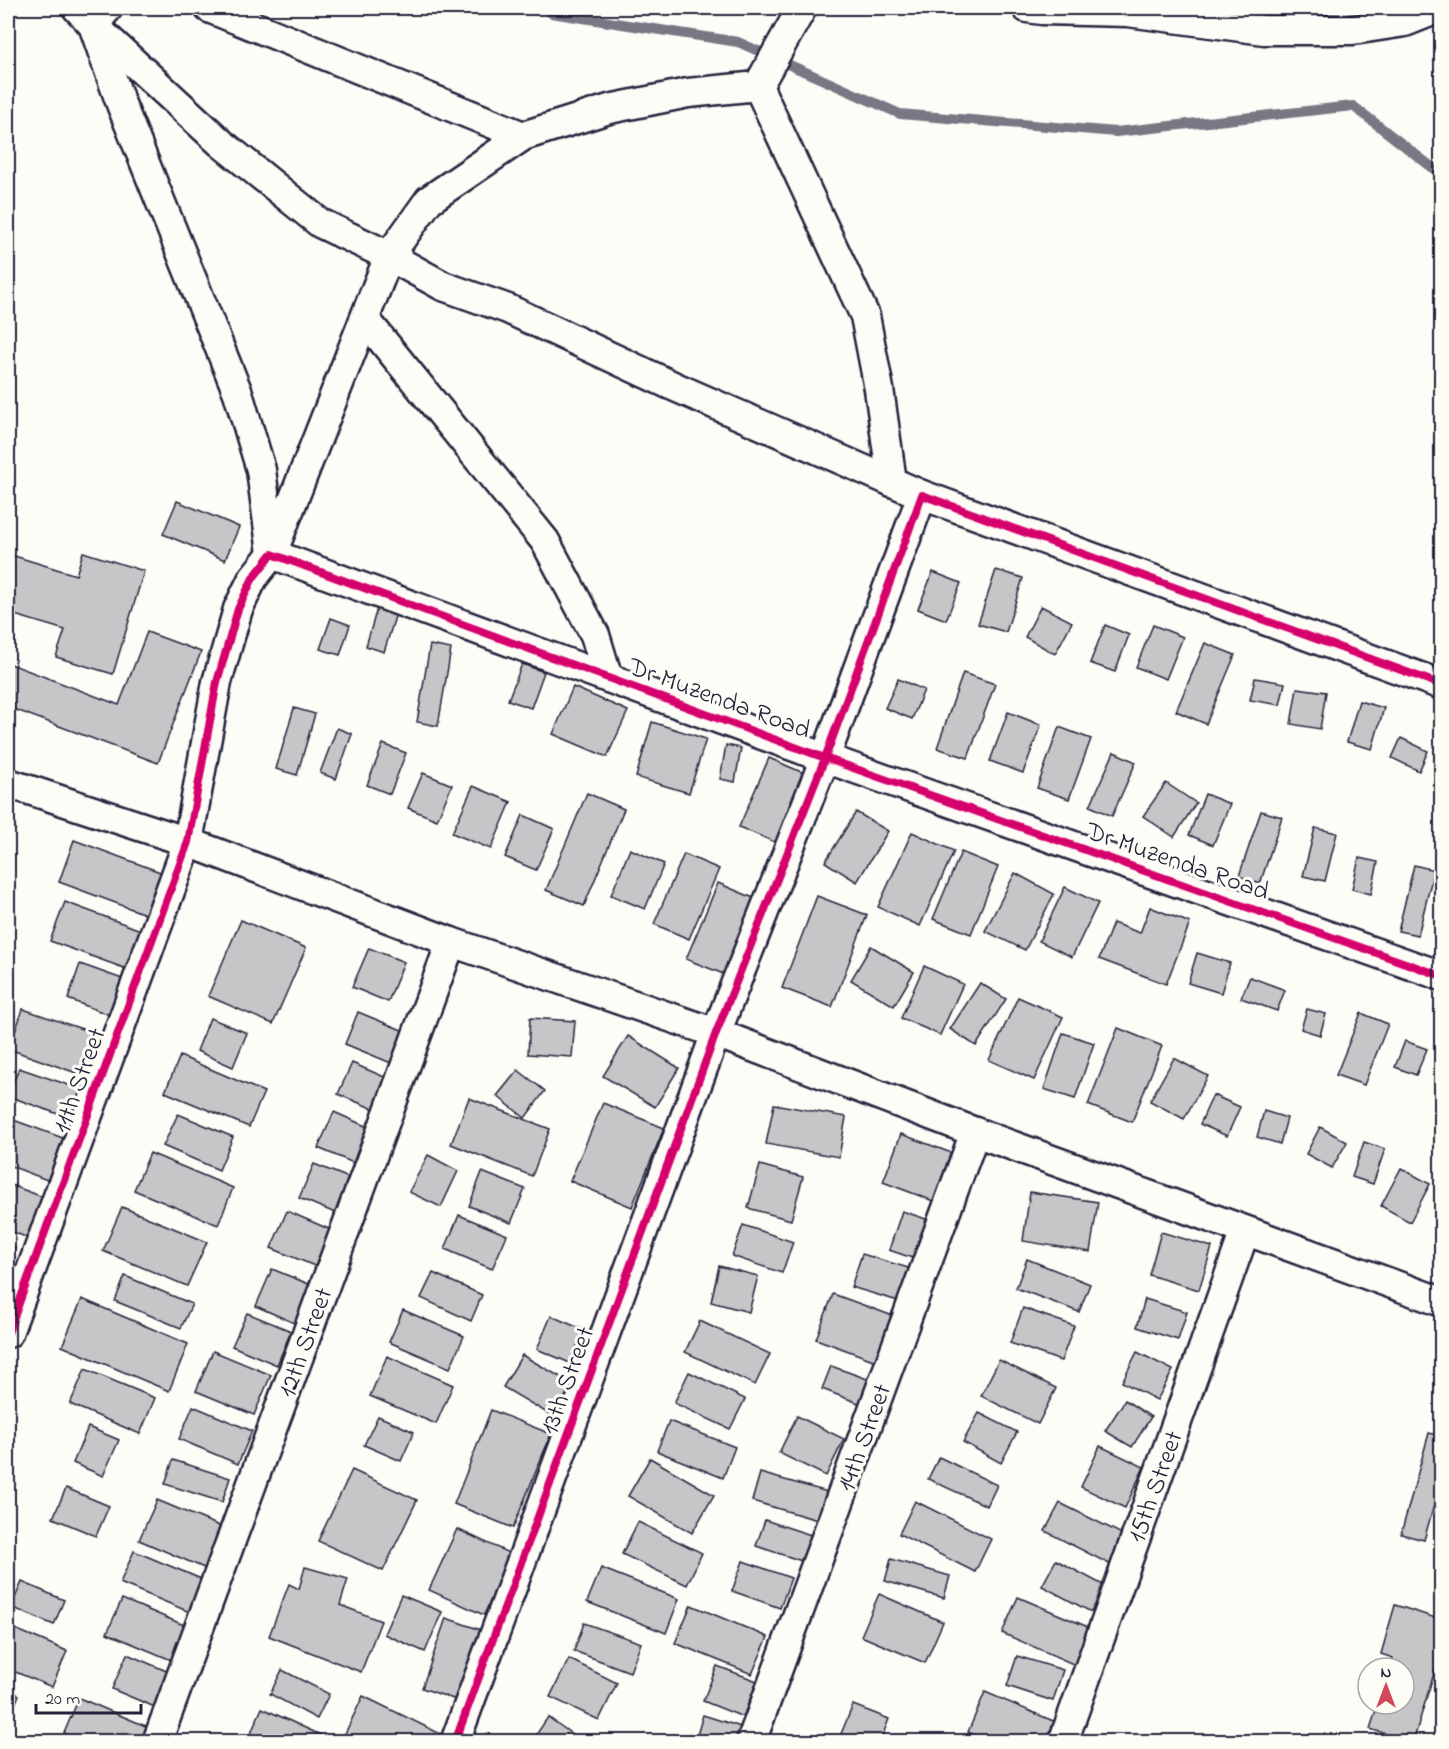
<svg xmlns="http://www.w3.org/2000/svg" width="1449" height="1749" font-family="'Indie Flower',sans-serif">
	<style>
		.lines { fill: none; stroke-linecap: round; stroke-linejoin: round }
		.stream { stroke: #787885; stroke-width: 10 }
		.building { fill: #c6c6c8; stroke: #22223b; stroke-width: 1.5 }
		.minor-casing { stroke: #22223b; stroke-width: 33 }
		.minor { stroke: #fdfcf7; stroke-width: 28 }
		.cycleway-casing { stroke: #fdfcf7; stroke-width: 11 }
		.cycleway { stroke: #d6006c; stroke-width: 8 }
		.labels { text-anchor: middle; stroke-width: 6; stroke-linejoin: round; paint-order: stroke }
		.street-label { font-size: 26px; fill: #22223b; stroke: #fdfcf7 }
	</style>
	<rect width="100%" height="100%" fill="#fdfcf7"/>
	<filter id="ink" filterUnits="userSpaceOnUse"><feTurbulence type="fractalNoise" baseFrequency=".0167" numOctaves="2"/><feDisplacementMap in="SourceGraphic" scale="12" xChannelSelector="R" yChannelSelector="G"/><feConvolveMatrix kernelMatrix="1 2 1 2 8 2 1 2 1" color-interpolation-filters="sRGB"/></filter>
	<g filter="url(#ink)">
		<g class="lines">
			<path class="stream" d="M546 8 551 13 738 42 900 114 1116 132 1353 106 1442 175"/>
		</g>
		<g class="building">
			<path d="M177 501 239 527 225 560 163 534Z"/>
			<path d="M83 552 144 571 113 674 56 657 65 630 8 613V554L76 575Z"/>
			<path d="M996 570 1023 578 1006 632 978 624Z"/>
			<path d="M933 572 961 583 946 620 918 609Z"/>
			<path d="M380 598 399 604 384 652 366 646Z"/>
			<path d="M1041 606 1072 622 1055 654 1025 637Z"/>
			<path d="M331 618 350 625 340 655 320 649Z"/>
			<path d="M1105 625 1129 635 1115 672 1090 663Z"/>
			<path d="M1153 625 1183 637 1166 679 1136 667Z"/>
			<path d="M147 632 201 652 158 763 8 707V663L119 705Z"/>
			<path d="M1205 643 1235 655 1206 724 1176 711Z"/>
			<path d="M430 645 451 649 438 726 417 722Z"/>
			<path d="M522 664 544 672 531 708 508 700Z"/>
			<path d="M963 673 995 684 968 758 937 748Z"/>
			<path d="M1255 678 1285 683 1280 705 1250 700Z"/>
			<path d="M898 679 924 690 912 719 885 708Z"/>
			<path d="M573 687 628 711 607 757 553 734Z"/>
			<path d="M1297 688 1326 692 1320 729 1291 724Z"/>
			<path d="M1359 701 1384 708 1372 749 1347 742Z"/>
			<path d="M294 708 315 714 297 775 276 769Z"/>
			<path d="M1008 712 1041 725 1023 773 990 761Z"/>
			<path d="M652 722 706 739 689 793 636 777Z"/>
			<path d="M1059 727 1091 739 1069 799 1037 788Z"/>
			<path d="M337 728 352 734 336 779 320 773Z"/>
			<path d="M1401 738 1428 751 1419 771 1392 758Z"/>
			<path d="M383 744 406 753 390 794 367 785Z"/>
			<path d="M726 745 741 748 735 782 720 779Z"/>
			<path d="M1114 752 1136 762 1112 816 1090 806Z"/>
			<path d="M769 758 806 774 777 843 739 827Z"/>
			<path d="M423 773 452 785 437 820 408 808Z"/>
			<path d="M1166 783 1196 803 1174 837 1143 816Z"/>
			<path d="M473 786 511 802 491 849 452 833Z"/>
			<path d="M587 793 624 809 584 906 546 890Z"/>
			<path d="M1205 794 1230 804 1213 845 1189 835Z"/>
			<path d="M1261 811 1282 817 1260 884 1239 876Z"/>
			<path d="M856 812 888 831 857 882 825 862Z"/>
			<path d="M523 815 554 829 536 870 505 857Z"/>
			<path d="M1315 828 1337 833 1325 881 1303 876Z"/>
			<path d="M912 832 954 851 920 926 878 907Z"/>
			<path d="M74 840 171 876 156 918 59 882Z"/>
			<path d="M630 849 664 864 645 909 611 895Z"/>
			<path d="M961 852 998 867 971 934 933 919Z"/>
			<path d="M684 854 719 869 689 939 654 924Z"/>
			<path d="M1359 858 1378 862 1371 894 1352 889Z"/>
			<path d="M1414 865 1434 870 1418 935 1398 931Z"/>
			<path d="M1015 873 1054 894 1025 950 985 931Z"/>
			<path d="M718 883 763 902 731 977 686 959Z"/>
			<path d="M1065 887 1098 903 1072 957 1039 941Z"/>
			<path d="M817 896 867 915 832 1007 782 988Z"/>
			<path d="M65 902 146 932 132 971 50 941Z"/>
			<path d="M1150 907 1190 923 1166 984 1099 959 1113 923 1140 933Z"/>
			<path d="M241 920 306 948 273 1024 208 996Z"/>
			<path d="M871 946 914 972 894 1006 851 980Z"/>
			<path d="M369 948 404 962 388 1002 352 987Z"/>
			<path d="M1197 953 1230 963 1221 993 1188 983Z"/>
			<path d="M80 964 128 981 115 1017 68 999Z"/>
			<path d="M924 966 963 984 940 1035 901 1018Z"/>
			<path d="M1250 977 1285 990 1277 1011 1241 998Z"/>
			<path d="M980 983 1006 999 976 1046 950 1029Z"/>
			<path d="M1018 997 1063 1017 1034 1080 989 1060Z"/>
			<path d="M23 1009 97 1034 82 1075 9 1049Z"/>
			<path d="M1307 1009 1326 1014 1320 1035 1301 1029Z"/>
			<path d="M358 1012 409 1033 396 1065 345 1044Z"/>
			<path d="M1361 1013 1388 1024 1364 1085 1336 1075Z"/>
			<path d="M210 1018 247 1033 233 1067 197 1051Z"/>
			<path d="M530 1018 575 1021 572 1057 528 1054Z"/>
			<path d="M1118 1028 1162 1046 1132 1122 1088 1105Z"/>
			<path d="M1063 1033 1094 1043 1075 1099 1044 1089Z"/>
			<path d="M628 1036 679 1068 655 1107 603 1076Z"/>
			<path d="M1405 1041 1427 1049 1416 1075 1395 1067Z"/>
			<path d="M180 1056 264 1092 249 1127 165 1092Z"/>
			<path d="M1174 1058 1208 1076 1184 1119 1150 1101Z"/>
			<path d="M352 1063 389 1079 376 1110 338 1094Z"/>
			<path d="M19 1068 83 1090 72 1119 8 1096Z"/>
			<path d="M518 1070 545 1091 525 1118 497 1096Z"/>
			<path d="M1442 1073V1092L1435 1090Z"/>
			<path d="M1213 1095 1240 1107 1227 1136 1200 1124Z"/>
			<path d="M469 1098 550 1129 532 1176 451 1144Z"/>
			<path d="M603 1103 664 1128 632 1207 570 1181Z"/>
			<path d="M774 1104 846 1117 839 1157 766 1144Z"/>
			<path d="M1264 1111 1287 1118 1280 1144 1257 1137Z"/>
			<path d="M334 1112 372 1129 356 1164 318 1148Z"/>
			<path d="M178 1114 233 1137 219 1170 163 1146Z"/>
			<path d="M8 1118 71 1141 55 1183 8 1165Z"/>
			<path d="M1320 1127 1347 1142 1332 1168 1306 1154Z"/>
			<path d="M901 1134 962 1157 944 1205 883 1182Z"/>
			<path d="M1364 1142 1385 1149 1373 1184 1352 1177Z"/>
			<path d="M150 1153 233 1188 218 1225 134 1190Z"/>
			<path d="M428 1155 458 1171 441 1207 409 1192Z"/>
			<path d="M314 1164 354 1180 340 1215 299 1198Z"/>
			<path d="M760 1165 803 1177 791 1220 748 1208Z"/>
			<path d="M1401 1168 1430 1184 1410 1222 1381 1206Z"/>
			<path d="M482 1172 525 1189 511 1223 469 1206Z"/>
			<path d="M8 1184 43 1197 28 1238 8 1230Z"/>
			<path d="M1030 1192 1098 1202 1090 1252 1023 1241Z"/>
			<path d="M122 1207 207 1242 187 1286 103 1251Z"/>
			<path d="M287 1211 338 1233 322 1269 271 1248Z"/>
			<path d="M902 1211 938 1223 924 1262 889 1250Z"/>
			<path d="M459 1215 507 1235 492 1269 445 1249Z"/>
			<path d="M743 1225 793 1242 782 1273 732 1256Z"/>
			<path d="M1161 1232 1212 1247 1199 1290 1149 1275Z"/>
			<path d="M8 1246 15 1248 8 1268Z"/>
			<path d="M862 1254 915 1270 905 1303 851 1287Z"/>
			<path d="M1027 1259 1090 1284 1079 1312 1016 1288Z"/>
			<path d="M719 1266 758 1276 749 1312 711 1302Z"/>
			<path d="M272 1269 311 1285 294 1323 256 1306Z"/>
			<path d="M433 1273 482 1295 471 1321 421 1298Z"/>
			<path d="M125 1276 192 1304 181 1328 115 1301Z"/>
			<path d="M833 1294 904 1320 887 1365 816 1339Z"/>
			<path d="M82 1299 188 1344 169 1391 62 1346Z"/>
			<path d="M1145 1299 1187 1312 1178 1340 1137 1327Z"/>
			<path d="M1023 1308 1074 1326 1061 1361 1010 1343Z"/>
			<path d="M403 1310 464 1336 450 1368 389 1342Z"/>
			<path d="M247 1313 291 1331 277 1365 232 1346Z"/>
			<path d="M551 1316 584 1330 570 1363 537 1349Z"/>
			<path d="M700 1321 770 1354 755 1385 685 1352Z"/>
			<path d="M213 1351 271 1375 254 1415 196 1391Z"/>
			<path d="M1137 1352 1173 1370 1157 1400 1122 1382Z"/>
			<path d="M522 1355 578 1387 559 1420 503 1387Z"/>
			<path d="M387 1356 453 1385 436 1424 370 1396Z"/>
			<path d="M999 1360 1056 1388 1038 1424 981 1396Z"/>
			<path d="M831 1366 870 1380 861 1404 822 1389Z"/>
			<path d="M85 1369 155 1398 140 1434 70 1404Z"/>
			<path d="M689 1372 745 1399 730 1429 674 1403Z"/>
			<path d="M1125 1400 1151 1417 1132 1447 1105 1431Z"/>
			<path d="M193 1406 252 1431 238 1464 179 1439Z"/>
			<path d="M491 1410 551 1434 513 1528 454 1504Z"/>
			<path d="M979 1413 1017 1432 1001 1463 963 1442Z"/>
			<path d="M378 1416 414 1432 401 1461 364 1445Z"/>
			<path d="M797 1416 844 1439 826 1476 779 1453Z"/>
			<path d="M669 1421 735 1447 723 1478 657 1451Z"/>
			<path d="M88 1427 119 1440 103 1476 73 1463Z"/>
			<path d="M1429 1433 1442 1436V1477L1424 1540 1401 1534Z"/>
			<path d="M1100 1446 1144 1467 1125 1508 1081 1487Z"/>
			<path d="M939 1457 997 1485 987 1506 928 1479Z"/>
			<path d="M650 1458 714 1495 692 1533 628 1496Z"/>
			<path d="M173 1460 230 1478 222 1502 165 1484Z"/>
			<path d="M352 1470 417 1500 383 1571 318 1541Z"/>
			<path d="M760 1473 828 1492 821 1521 752 1501Z"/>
			<path d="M66 1488 109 1506 96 1536 53 1518Z"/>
			<path d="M157 1500 229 1530 211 1571 139 1540Z"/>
			<path d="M915 1501 991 1539 975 1572 899 1534Z"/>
			<path d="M1060 1503 1132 1539 1117 1568 1045 1531Z"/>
			<path d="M765 1520 814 1536 805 1562 756 1546Z"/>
			<path d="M638 1522 702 1553 687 1585 622 1554Z"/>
			<path d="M457 1529 511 1554 484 1615 429 1590Z"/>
			<path d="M134 1551 206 1581 192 1613 120 1583Z"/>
			<path d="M891 1559 950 1576 944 1598 885 1581Z"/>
			<path d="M1056 1560 1105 1586 1091 1612 1042 1586Z"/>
			<path d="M743 1561 791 1578 780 1608 732 1591Z"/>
			<path d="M305 1567 348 1579 340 1605 381 1621 361 1672 269 1636 289 1584 299 1589Z"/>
			<path d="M601 1568 679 1599 666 1633 587 1602Z"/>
			<path d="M22 1582 64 1600 54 1625 11 1607Z"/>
			<path d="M879 1594 943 1622 925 1663 861 1636Z"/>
			<path d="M401 1595 442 1612 425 1652 384 1634Z"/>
			<path d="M1018 1597 1095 1630 1080 1667 1002 1633Z"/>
			<path d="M122 1599 191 1628 176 1662 107 1633Z"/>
			<path d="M691 1605 768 1637 752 1674 675 1643Z"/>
			<path d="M1395 1605 1442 1620V1672L1435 1670 1413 1742 1370 1729 1378 1704H1404V1668H1389L1393 1658 1381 1654Z"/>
			<path d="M446 1618 487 1632 462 1702 422 1688Z"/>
			<path d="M584 1623 641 1643 630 1672 574 1651Z"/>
			<path d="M8 1626 67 1651 52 1687 8 1669Z"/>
			<path d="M127 1654 171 1673 157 1708 112 1689Z"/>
			<path d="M1017 1656 1063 1670 1053 1701 1007 1686Z"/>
			<path d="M569 1659 617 1683 599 1720 550 1697Z"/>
			<path d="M717 1666 757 1681 743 1717 703 1701Z"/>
			<path d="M282 1670 329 1694 317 1719 270 1694Z"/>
			<path d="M8 1690 19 1695 8 1722Z"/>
			<path d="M985 1692 1058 1723 1050 1742H990L968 1732Z"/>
			<path d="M363 1696 449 1738 447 1742H341Z"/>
			<path d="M79 1698 148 1727 142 1742H84L64 1733Z"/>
			<path d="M853 1705 889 1719 880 1742 838 1741Z"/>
			<path d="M262 1708 327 1738 326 1742H247Z"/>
			<path d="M703 1715 741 1727 736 1742H695Z"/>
			<path d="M548 1717 583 1742 532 1741Z"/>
		</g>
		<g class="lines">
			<g class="minor-casing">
				<g id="minor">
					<path d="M77 8 93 25 121 104 238 393 261 470 272 553"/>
					<path d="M108 8 93 25 221 143 320 223 389 256 443 286 508 309 673 386 922 495"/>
					<path d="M209 8 523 136"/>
					<path d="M1027 8 1042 10 1128 12 1264 30H1353L1405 22 1440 8"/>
					<path d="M758 86 865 316 879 389 892 482"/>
					<path d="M758 86 802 8"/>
					<path d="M365 319 545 541 595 635 608 678"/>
					<path d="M272 554 389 256 429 200 523 136 609 109 688 93 758 86"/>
					<path d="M8 783 188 842 451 942 716 1033 975 1132 1442 1302"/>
					<path d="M8 1333 188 842 217 682 238 609 253 578 272 554 825 758 1442 976"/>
					<path d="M157 1742 451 942"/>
					<path d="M455 1742 716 1033 825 758 922 495 1442 685"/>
					<path d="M751 1742 975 1132"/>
					<path d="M1063 1742 1245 1231"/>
				</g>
			</g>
			<use href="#minor" class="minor"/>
			<g class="cycleway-casing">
				<g id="cycleway">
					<path d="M8 1333 188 842 217 682 238 609 253 578 272 554 825 758 1442 976"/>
					<path d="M455 1742 716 1033 825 758 922 495 1442 685"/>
				</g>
			</g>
			<use href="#cycleway" class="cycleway"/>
		</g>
	</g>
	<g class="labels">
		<g class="street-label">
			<text transform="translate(720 697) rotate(20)" y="9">Dr Muzenda Road</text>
			<text transform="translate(1178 860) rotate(19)" y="9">Dr Muzenda Road</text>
			<text transform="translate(78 1080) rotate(-70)" y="9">11th Street</text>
			<text transform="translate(304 1342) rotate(-70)" y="9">12th Street</text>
			<text transform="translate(566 1380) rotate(-70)" y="9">13th Street</text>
			<text transform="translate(863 1437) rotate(-70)" y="9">14th Street</text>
			<text transform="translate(1154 1486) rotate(-70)" y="9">15th Street</text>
		</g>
	</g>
	<rect width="1449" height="1749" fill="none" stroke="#fdfcf7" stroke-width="30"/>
	<rect x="15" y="15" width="1419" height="1719" fill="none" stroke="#22223b" stroke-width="2" filter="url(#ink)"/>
	<g transform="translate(1386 1686)"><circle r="28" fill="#fdfcf7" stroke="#a5a5ac" stroke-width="1.5"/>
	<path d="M0-4.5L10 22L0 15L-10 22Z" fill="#d1495b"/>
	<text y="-9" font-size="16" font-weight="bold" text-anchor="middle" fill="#22223b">N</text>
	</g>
	<path d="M36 1704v9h105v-9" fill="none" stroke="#22223b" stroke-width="3"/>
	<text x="45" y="1704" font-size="18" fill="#22223b" stroke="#fdfcf7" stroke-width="4.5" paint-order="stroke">20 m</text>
</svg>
